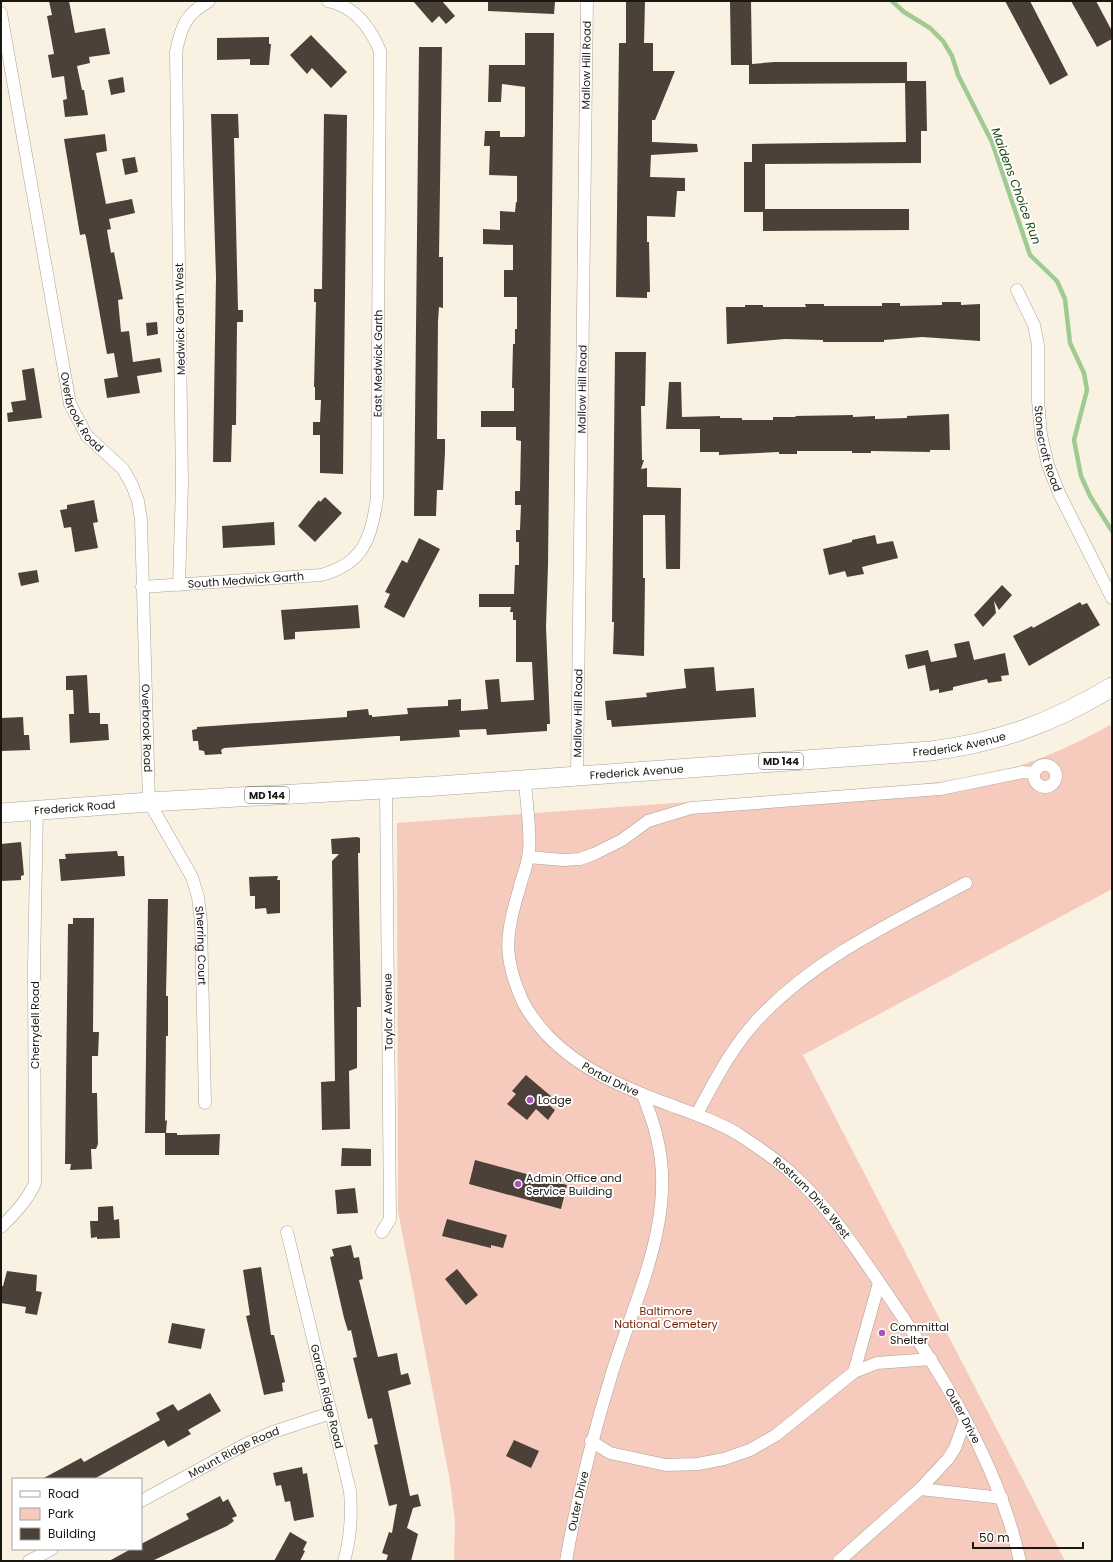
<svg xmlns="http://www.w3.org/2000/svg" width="1113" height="1562" font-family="Poppins,sans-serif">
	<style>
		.green { fill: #f6cabd }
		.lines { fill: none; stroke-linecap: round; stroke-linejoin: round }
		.stream { stroke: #9fcb92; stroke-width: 4.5 }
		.building { fill: #4c4138 }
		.minor-casing { stroke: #a9a395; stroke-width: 13 }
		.primary-casing { stroke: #a9a395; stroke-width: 20 }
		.minor { stroke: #fff; stroke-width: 12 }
		.primary { stroke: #fff; stroke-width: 19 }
		.poi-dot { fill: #ab51bc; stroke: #fff; stroke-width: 1.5 }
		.labels { text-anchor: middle; stroke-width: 4; stroke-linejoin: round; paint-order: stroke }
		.shield { fill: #fff; stroke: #5e5d58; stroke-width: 1 }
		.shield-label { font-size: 10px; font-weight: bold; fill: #191711 }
		.street-label { font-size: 11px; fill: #191711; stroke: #fff }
		.poi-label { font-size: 11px; fill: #191711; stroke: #fff; text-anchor: start }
		.park-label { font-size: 11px; fill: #711e02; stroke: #fff }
		.water-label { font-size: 12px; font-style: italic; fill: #1e480f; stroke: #fff }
	</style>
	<rect width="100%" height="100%" fill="#f9f2e3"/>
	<path class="green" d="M1112 724V889L803 1055 1065 1561H454L455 1521 450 1481 398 1211 397 823 908 786C936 782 964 779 990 774 1030 765 1077 744 1112 724Z"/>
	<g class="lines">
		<path class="stream" d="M892 1 904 12 930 28 943 41 952 56 958 75 992 142 1030 255 1057 281 1065 299 1070 343 1084 373 1087 390 1074 440 1081 476 1090 496 1112 531"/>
	</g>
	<g class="building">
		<path d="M49 1H69L75 33 105 28 110 54 89 57 90 63 77 66 82 90H84L88 115 65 117 63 100 67 99 64 76 52 78 48 55 54 54 47 16 52 15Z"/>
		<path d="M413 1H442L455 16 446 24 439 16 432 23Z"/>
		<path d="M488 1 555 2 554 14 488 11Z"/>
		<path d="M626 1H645L644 43H653V71H675L655 120H652V142L697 144 698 152 651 155 650 177 685 178V191H677L675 217 647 216V242H649L650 292H647V298L616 297 619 43H626Z"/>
		<path d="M730 1H751L752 64 774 62H907V81H926L927 131H921V163L765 164V209H909V230L763 231V212H744V162H752V144L906 142 905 83 749 84V65H731Z"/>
		<path d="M1005 1H1030L1068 75 1050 85Z"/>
		<path d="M1071 1H1096L1112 31V39L1097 47Z"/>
		<path d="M525 33H554L548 565 546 627 550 724H547V731L487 735 486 729 459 730 460 737 400 741V736H396L224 748 221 750 222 754 205 755 204 751 199 750 198 741H193L192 730 197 729V727L347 717V711L368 709 369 715H372V717L408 714 407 708 448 706V700L461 699V711L488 709 485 680 499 679 501 702 534 700 532 662H516V620H513V612H510L511 607H479V594H514L515 565H519V542H516V530H520L521 505H515V491H520L521 441 516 440V427H481V411H514V388H512L513 344H515V329H517V297H504V270H513V245L483 244V229L500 230V211L515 212 516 202H517V176L489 175 490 146H484L485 131H500V137H524L525 135V87L502 84 501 102H488L489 65H525Z"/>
		<path d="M311 35 347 72 331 88 312 68 307 74 290 55Z"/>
		<path d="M269 37V44H271L269 65H250V59L217 60V38Z"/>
		<path d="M419 47H442L439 257H443V308L439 307 438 321 437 439H445V452L443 490H437L436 516H414Z"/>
		<path d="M123 77 125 92 111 95 108 80Z"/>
		<path d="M211 114H238L239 138H234L238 310H243V322H237L236 425H232L231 462H213L216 277Z"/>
		<path d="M324 114 347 115 343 474 320 473V435H313V422H320L321 400H315V387H314L316 302H314V289H322Z"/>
		<path d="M105 134 107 151 96 153 106 204 132 199 135 213 109 219 111 229 107 230 111 253 114 252 123 299 118 300 121 332 129 331 133 362 160 358 162 372 137 376 140 393 107 398 104 379 118 377 114 353 107 354 86 237 85 234 80 235 64 139Z"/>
		<path d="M135 157 138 172 125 175 122 159Z"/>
		<path d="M942 302H961V305L980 304V341L922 337 884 340V342H823V340L785 339 727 344 726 307H745V305H763V307H806L805 304H824V306H882V303H900V306L942 305Z"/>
		<path d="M157 322 158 334 147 336 146 323Z"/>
		<path d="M615 352H646L645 406H641L642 460H644L641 469 647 468V487L681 488 680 569H666L665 515H643V578H645L644 656 613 654 614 622H612Z"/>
		<path d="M34 368 42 418 8 422 7 413 13 412 11 402 26 400 22 370Z"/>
		<path d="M669 382H681L682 417 720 416V418H742V420H773V417H796L795 416 853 415V417L875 416V419L907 418V416L949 414 950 450H930V452L871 451V453H852V451H797V454H779V452L719 455V452H700V429H666Z"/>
		<path d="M325 497 342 513 315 542 298 526 312 508 319 500 320 502Z"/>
		<path d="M94 500 98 522 93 523 98 548 75 552 71 527 64 528 60 510 67 509V505Z"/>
		<path d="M274 522 275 545 223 548 222 526Z"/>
		<path d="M875 535 877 544 893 541 898 558 862 567 864 574 847 577 845 571 829 575 823 549 852 542V540Z"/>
		<path d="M419 538 440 549 404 618 384 607 390 594 385 592 402 560 407 563Z"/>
		<path d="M37 570 39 582 21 586 18 573Z"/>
		<path d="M1002 585 1012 595 999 610 994 601 996 613 983 627 974 615Z"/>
		<path d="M1080 602 1082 605 1087 603 1100 625 1029 666 1013 636 1032 626 1033 628Z"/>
		<path d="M358 605 360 628 295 632V639L284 640 281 610Z"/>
		<path d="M969 641 974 660 1005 653 1009 675 1001 676 1002 681 988 683 987 679 953 687V690L939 693V689L930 691 925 665 908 669 905 655 928 650 931 662 957 657 954 644Z"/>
		<path d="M714 667 716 691 754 688 756 717 612 727 611 720H607L605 701 647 697 646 693 686 688 684 669Z"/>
		<path d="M87 675 89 713H100V724H108L109 740 70 743 69 714H74L73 690H66V676Z"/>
		<path d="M23 717 24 735H29L30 750 1 751V718Z"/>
		<path d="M357 837 360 838V853H358L361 1007H357V1068L349 1071 350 1129 322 1130 321 1082 335 1081 332 861 339 854H332L331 839Z"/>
		<path d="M21 842 24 875 21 876V880L1 881V844Z"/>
		<path d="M117 851 118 856H124L125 876 61 881 59 859H66L65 854Z"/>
		<path d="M278 876 277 880H280V913L267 914 266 908 255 909V896H250L249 877Z"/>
		<path d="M148 899H168L166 996H168V1036H166L165 1121 167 1120 166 1133H145Z"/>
		<path d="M73 918H94L93 1032H99L98 1056H92V1093H97L98 1144 96 1149H91L92 1169 70 1170 71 1164H65L68 924H73Z"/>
		<path d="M526 1075 552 1097 547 1103 555 1110 548 1120 536 1109 527 1120 507 1104 516 1094 512 1091Z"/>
		<path d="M165 1133H177V1135L220 1134 219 1155H165Z"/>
		<path d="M342 1148 371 1149V1166H341Z"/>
		<path d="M475 1160 567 1185 561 1209 469 1184Z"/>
		<path d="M355 1188 358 1213 337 1214 335 1190Z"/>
		<path d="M113 1206 114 1220 119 1219 120 1238 97 1239V1237L91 1238 90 1221H98V1207Z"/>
		<path d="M447 1219 507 1235 503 1248 491 1245V1248L442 1236Z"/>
		<path d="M351 1245 354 1258 359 1257 363 1279 359 1280 378 1357 397 1353 401 1375 408 1373 411 1384 388 1391 410 1496 418 1494 421 1506 413 1508 407 1528 418 1534 411 1561H386L388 1555 382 1553 389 1532 392 1533 397 1504 389 1506 374 1445 378 1444 372 1418 368 1419 353 1358 357 1357 351 1330 348 1331 344 1318 330 1257 334 1256 332 1249Z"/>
		<path d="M261 1267 271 1335H274L285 1382 282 1383 283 1391 264 1395 246 1316 250 1315 243 1270Z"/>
		<path d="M457 1269 478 1295 466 1305 445 1279Z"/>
		<path d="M7 1271 37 1275 36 1291 42 1292 37 1315 25 1313 26 1307 1 1303V1286H3Z"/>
		<path d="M172 1323 205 1329 201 1349 168 1343Z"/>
		<path d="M210 1393 221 1411 188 1430 191 1434 168 1447 164 1440 94 1479H42L81 1458 84 1462 160 1420 156 1413 173 1404 178 1411Z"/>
		<path d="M514 1440 539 1451 531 1468 506 1456Z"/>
		<path d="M302 1467 303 1474 307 1473 314 1517 294 1521 290 1501 285 1502 281 1485 276 1486 273 1473Z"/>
		<path d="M220 1496 223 1502 228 1499 237 1516 232 1518 234 1521 227 1526 152 1561H109L131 1549H141V1544L189 1519 186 1514Z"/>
		<path d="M290 1532 307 1542 303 1550 305 1551 300 1561H274Z"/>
	</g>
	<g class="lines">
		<g class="minor-casing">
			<g id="minor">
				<path id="s1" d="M1 13 70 404 87 436 123 469 132 485 138 501 141 520 149 802 192 877 198 897 201 922 205 1103"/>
				<path id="s2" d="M1017 290 1034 325 1038 345V400L1041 435 1048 465 1059 493 1112 598"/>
				<path d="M179 585 182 485 176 52C181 26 186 14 209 1"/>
				<path id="s3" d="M142 587 321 575C363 564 372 538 377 497L380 51C370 27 355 6 328 1"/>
				<circle cx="1045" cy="776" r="11"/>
				<path id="s4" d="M577 777 587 1"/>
				<path id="s5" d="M525 780C526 803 531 828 529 851 528 864 522 877 519 890 505 935 503 958 523 1002 529 1014 538 1025 547 1035 581 1071 627 1089 673 1106 695 1114 718 1122 738 1134 756 1146 775 1158 791 1173 829 1207 857 1250 885 1291 942 1374 998 1462 1020 1561"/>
				<path d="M528 857 563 860 580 859 594 854 622 840 648 821 691 808 940 789 1023 772 1034 773"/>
				<path d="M697 1114C715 1080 734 1043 762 1015 819 956 894 922 966 883"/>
				<path d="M1 1227C15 1213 27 1201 35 1183L34 966 37 810"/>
				<path id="s6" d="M287 1232 350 1491C352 1516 351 1537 344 1561"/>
				<path d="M382 1232 390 1219 386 789"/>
				<path d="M854 1372 879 1283"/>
				<path d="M591 1441 610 1453 666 1465 698 1464 724 1459 750 1450 776 1435 854 1372 877 1363 931 1359"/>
				<path d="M920 1489 1002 1498"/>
				<path id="s7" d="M141 1501 244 1445 273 1432 331 1413"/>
				<path d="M29 1561 52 1549"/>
				<path id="s8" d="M566 1561C577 1497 593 1435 612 1373 635 1298 677 1218 657 1138 654 1123 648 1109 643 1095"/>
				<path d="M839 1561 920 1489 948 1459 955 1448 965 1420"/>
			</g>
		</g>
		<g class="primary-casing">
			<g id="primary">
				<path id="s9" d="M1 813 149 802 437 786 931 751C1000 742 1052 723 1112 687"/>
			</g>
		</g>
		<use href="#minor" class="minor"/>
		<use href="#primary" class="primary"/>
	</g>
	<g class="poi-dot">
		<circle cx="530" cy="1100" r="4"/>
		<circle cx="518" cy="1184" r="4"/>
		<circle cx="882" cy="1333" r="4"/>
	</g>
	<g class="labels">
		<g class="shield">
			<rect x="759" y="753" width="44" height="16" rx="3"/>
			<rect x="245" y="787" width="44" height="16" rx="3"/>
		</g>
		<g class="shield-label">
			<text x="781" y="765">MD 144</text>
			<text x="267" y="799">MD 144</text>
		</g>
		<g class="street-label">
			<text dy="4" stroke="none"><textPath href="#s4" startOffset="712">Mallow Hill Road</textPath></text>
			<text transform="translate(180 319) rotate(-91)" y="4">Medwick Garth West</text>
			<text dy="4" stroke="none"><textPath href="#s3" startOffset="417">East Medwick Garth</textPath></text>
			<text dy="4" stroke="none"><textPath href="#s4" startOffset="388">Mallow Hill Road</textPath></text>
			<text dy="4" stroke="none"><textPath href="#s1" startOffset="409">Overbrook Road</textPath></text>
			<text dy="4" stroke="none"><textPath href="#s2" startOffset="164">Stonecroft Road</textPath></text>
			<text dy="4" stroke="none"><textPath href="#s3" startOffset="104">South Medwick Garth</textPath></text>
			<text dy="4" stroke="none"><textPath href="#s4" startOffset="64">Mallow Hill Road</textPath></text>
			<text dy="4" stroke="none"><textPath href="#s1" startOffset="745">Overbrook Road</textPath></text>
			<text dy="4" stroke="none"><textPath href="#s9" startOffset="961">Frederick Avenue</textPath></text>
			<text dy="4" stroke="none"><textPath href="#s9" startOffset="637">Frederick Avenue</textPath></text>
			<text dy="4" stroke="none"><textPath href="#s9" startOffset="74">Frederick Road</textPath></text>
			<text dy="4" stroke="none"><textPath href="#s1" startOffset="975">Sherring Court</textPath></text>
			<text transform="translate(388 1012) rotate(-91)" y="4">Taylor Avenue</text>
			<text transform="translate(35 1025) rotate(-90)" y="4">Cherrydell Road</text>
			<text dy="4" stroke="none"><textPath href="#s5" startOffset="346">Portal Drive</textPath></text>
			<text dy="4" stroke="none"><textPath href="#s5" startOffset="583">Rostrum Drive West</textPath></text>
			<text dy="4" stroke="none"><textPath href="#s6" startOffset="169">Garden Ridge Road</textPath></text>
			<text dy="4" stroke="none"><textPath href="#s5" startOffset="849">Outer Drive</textPath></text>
			<text dy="4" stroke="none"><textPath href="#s7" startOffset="105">Mount Ridge Road</textPath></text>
			<text dy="4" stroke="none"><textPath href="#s8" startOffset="61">Outer Drive</textPath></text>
		</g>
		<g class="poi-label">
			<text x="538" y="1104">Lodge</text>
			<text x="526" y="1182">Admin Office and<tspan x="526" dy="13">Service Building</tspan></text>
			<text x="890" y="1331">Committal<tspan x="890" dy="13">Shelter</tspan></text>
		</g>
		<g class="park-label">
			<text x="666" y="1315">Baltimore<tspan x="666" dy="13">National Cemetery</tspan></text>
		</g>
		<g class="water-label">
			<text transform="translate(1016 186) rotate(70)" y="4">Maidens Choice Run</text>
		</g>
	</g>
	<rect width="1113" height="1562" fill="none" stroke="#191711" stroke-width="4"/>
	<rect x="12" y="1478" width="130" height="72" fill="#ffffff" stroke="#a3a2a0"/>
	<rect x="20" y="1491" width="20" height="6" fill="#ffffff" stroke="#a3a2a0"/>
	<text x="48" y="1498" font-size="12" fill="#191711">Road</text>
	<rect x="20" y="1508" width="20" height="12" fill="#f6cabd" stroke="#a3a2a0"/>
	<text x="48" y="1518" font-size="12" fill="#191711">Park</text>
	<rect x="20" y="1528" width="20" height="12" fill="#4c4138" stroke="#a3a2a0"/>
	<text x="48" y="1538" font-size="12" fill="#191711">Building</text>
	<path d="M973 1542v6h110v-6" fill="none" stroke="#191711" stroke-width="2"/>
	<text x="979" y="1542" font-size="12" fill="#191711" stroke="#ffffff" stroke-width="3" paint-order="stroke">50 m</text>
</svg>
